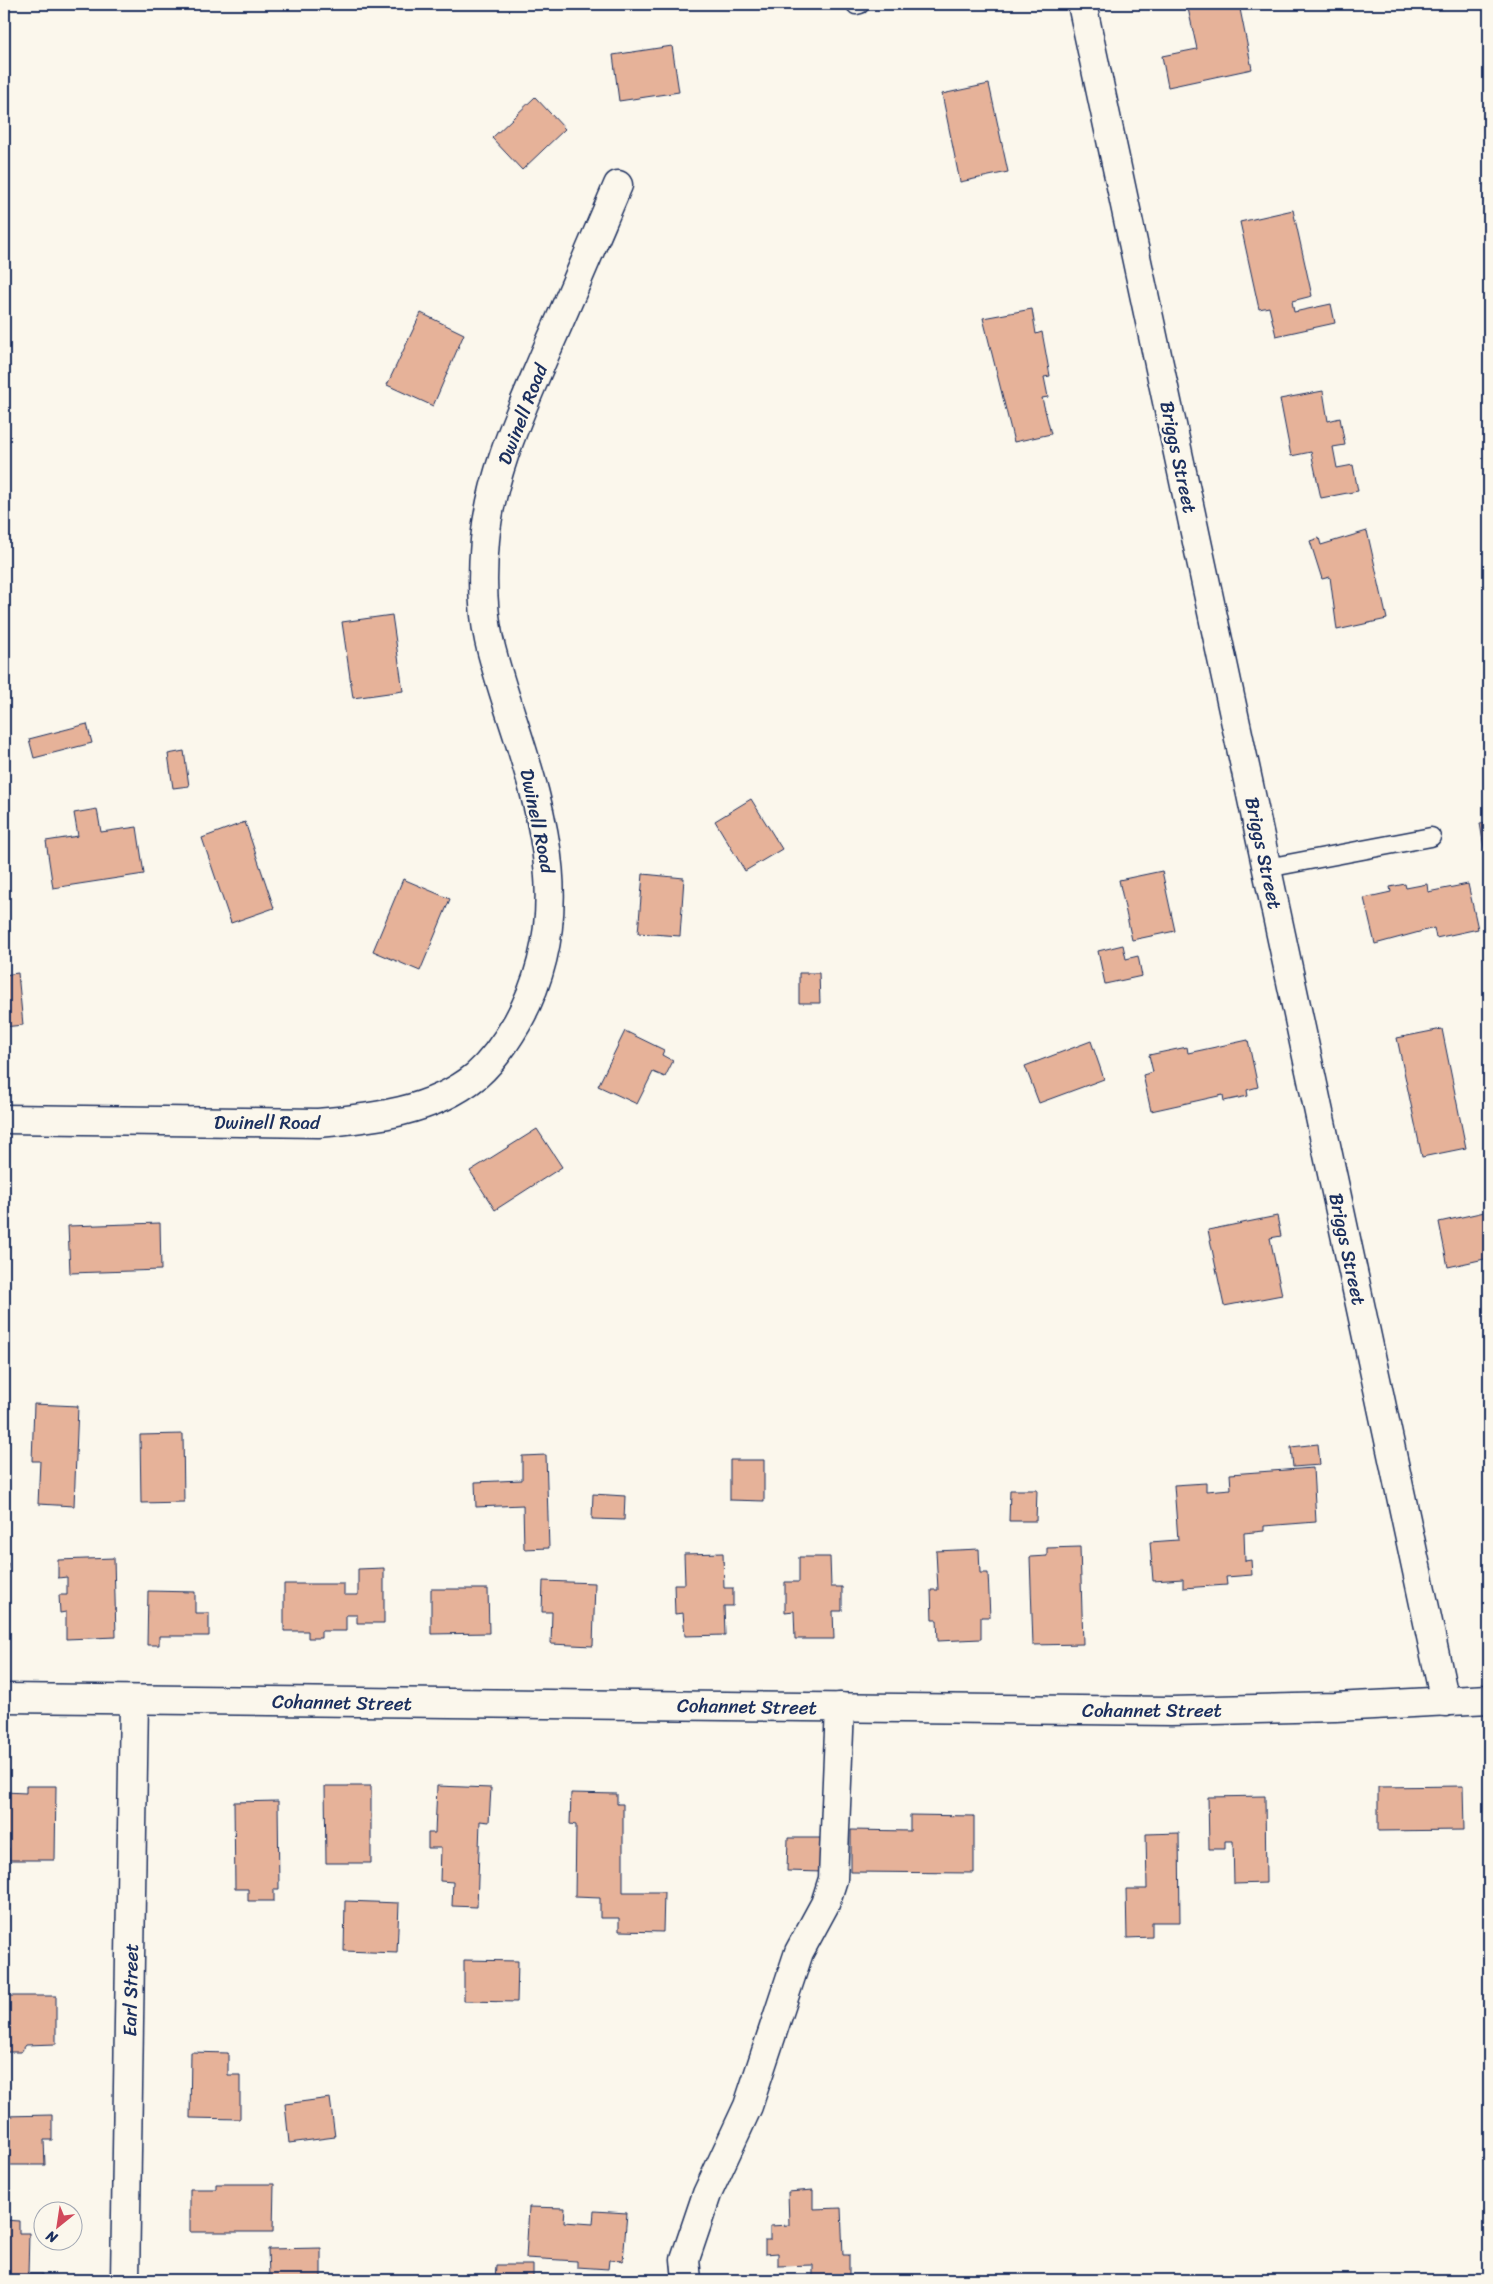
<svg xmlns="http://www.w3.org/2000/svg" width="1493" height="2284" font-family="Sriracha,sans-serif">
	<style>
		.building { fill: #e6b299; stroke: #1b2f5e }
		.lines { fill: none; stroke-linecap: round; stroke-linejoin: round }
		.lane-casing { stroke: #1b2f5e; stroke-width: 21 }
		.street-casing { stroke: #1b2f5e; stroke-width: 31 }
		.lane { stroke: #fbf7ec; stroke-width: 18 }
		.street { stroke: #fbf7ec; stroke-width: 28 }
		.labels { text-anchor: middle; stroke-width: 4.5; stroke-linejoin: round; paint-order: stroke }
		.street-label { font-size: 19px; fill: #1b2f5e; stroke: #fbf7ec }
	</style>
	<rect width="100%" height="100%" fill="#fbf7ec"/>
	<filter id="ink" filterUnits="userSpaceOnUse"><feTurbulence type="fractalNoise" baseFrequency=".02" numOctaves="2"/><feDisplacementMap in="SourceGraphic" scale="10" xChannelSelector="R" yChannelSelector="G"/><feConvolveMatrix kernelMatrix="1 2 1 2 8 2 1 2 1" color-interpolation-filters="sRGB"/></filter>
	<g filter="url(#ink)">
		<g class="building">
			<path d="M1187 4H1239L1252 69 1168 87 1162 56 1197 49Z"/>
			<path d="M672 46 679 92 619 101 613 55Z"/>
			<path d="M989 84 1008 172 960 182 942 94Z"/>
			<path d="M535 97 565 129 522 170 492 138Z"/>
			<path d="M1293 210 1312 296 1292 301 1294 312 1331 304 1335 323 1276 336 1269 307 1259 309 1240 222Z"/>
			<path d="M1032 309 1036 334 1042 332 1050 376 1044 377 1048 397 1042 398 1051 434 1014 442 983 318Z"/>
			<path d="M421 313 464 334 433 406 387 385Z"/>
			<path d="M1323 391 1328 421 1340 418 1345 445 1333 447 1337 468 1353 465 1358 491 1321 498 1311 452 1291 456 1280 399Z"/>
			<path d="M1367 531 1387 619 1337 630 1330 577 1322 579 1310 541 1319 538 1321 545Z"/>
			<path d="M392 615 403 691 353 698 342 622Z"/>
			<path d="M87 724 92 743 34 758 29 739Z"/>
			<path d="M184 751 189 786 173 788 168 754Z"/>
			<path d="M751 799 782 849 745 871 715 821Z"/>
			<path d="M97 809 101 832 137 827 144 874 53 888 46 841 78 836 74 813Z"/>
			<path d="M245 822 274 908 231 923 202 838Z"/>
			<path d="M1489 822V860H1486L1480 823Z"/>
			<path d="M1162 871 1175 931 1132 940 1119 880Z"/>
			<path d="M643 874 684 878 680 936 638 933Z"/>
			<path d="M403 879 450 899 420 971 373 951Z"/>
			<path d="M1405 884 1406 888 1427 884 1428 892 1468 884 1478 929 1436 938 1434 928 1375 944 1364 898 1391 892 1390 887Z"/>
			<path d="M1123 945 1126 959 1138 956 1142 976 1105 984 1098 951Z"/>
			<path d="M18 973 23 1025 4 1027V975Z"/>
			<path d="M799 973H819L820 1003H799Z"/>
			<path d="M1442 1029 1466 1148 1422 1157 1397 1038Z"/>
			<path d="M625 1031 664 1050 662 1055 673 1061 665 1077 653 1072 637 1104 598 1086Z"/>
			<path d="M1248 1040 1258 1087 1247 1090 1248 1096 1224 1101 1223 1095 1151 1111 1143 1075 1153 1072 1149 1055 1187 1047 1188 1053Z"/>
			<path d="M1091 1041 1104 1079 1039 1103 1025 1066Z"/>
			<path d="M537 1129 562 1167 495 1210 470 1171Z"/>
			<path d="M1489 1211V1258L1448 1267 1439 1222Z"/>
			<path d="M1277 1216 1281 1236 1270 1238 1282 1295 1224 1306 1208 1230Z"/>
			<path d="M160 1223 161 1270 70 1273 68 1226Z"/>
			<path d="M34 1404 78 1406 74 1506 38 1504 40 1461H32Z"/>
			<path d="M183 1434 184 1502 141 1503 140 1435Z"/>
			<path d="M1318 1444 1320 1465 1293 1467 1291 1447Z"/>
			<path d="M546 1455 549 1548 524 1549 523 1505 476 1507 475 1482 522 1480V1456Z"/>
			<path d="M730 1460H764V1501L730 1500Z"/>
			<path d="M1313 1468 1316 1522 1264 1526V1531L1244 1533 1245 1561 1251 1560 1252 1575 1226 1577 1227 1585 1183 1588V1579L1153 1581 1150 1542 1178 1540 1174 1485 1206 1483V1491L1231 1489 1230 1474Z"/>
			<path d="M1010 1490H1037L1036 1521H1009Z"/>
			<path d="M593 1494 625 1496 624 1520 592 1519Z"/>
			<path d="M1080 1547 1083 1644 1033 1645 1030 1557 1047 1556V1548Z"/>
			<path d="M979 1549 980 1573H988L990 1617H981V1639L938 1641 937 1620H932L931 1590H938L936 1551Z"/>
			<path d="M723 1553 724 1588H733V1606H724L725 1635 685 1636 683 1613 675 1614 674 1584H685L684 1554Z"/>
			<path d="M799 1557H830L831 1587H842V1611H833L834 1639H795L794 1611 785 1612V1582H799Z"/>
			<path d="M114 1558 116 1637 66 1639V1612L60 1613 59 1595H67V1577L58 1578V1560Z"/>
			<path d="M4 1563H8L5 1615H4Z"/>
			<path d="M384 1568V1623H357V1615H346V1631H321V1638H308V1631H284V1584H344V1595H358V1569Z"/>
			<path d="M543 1581 595 1583 593 1646 551 1644 552 1612H542Z"/>
			<path d="M431 1589H488L489 1633 431 1634Z"/>
			<path d="M148 1591 195 1592V1613H209V1636H159V1645H147Z"/>
			<path d="M26 1786H56L55 1860H9V1848H4V1792L26 1793Z"/>
			<path d="M325 1786H371V1863H326Z"/>
			<path d="M437 1786 491 1788 489 1822 480 1821 477 1907 452 1906 453 1882 440 1881 441 1848H428V1833H435Z"/>
			<path d="M1463 1786 1464 1830 1378 1831V1787Z"/>
			<path d="M571 1793 617 1794V1804H623V1892H664L663 1932 619 1931V1918H600V1898L575 1897 576 1825 570 1824Z"/>
			<path d="M1265 1796 1266 1883 1234 1884 1233 1841H1225V1849H1209L1208 1797Z"/>
			<path d="M278 1801 279 1889H274V1901H248V1889H235L234 1802Z"/>
			<path d="M910 1815 974 1816V1873L851 1872V1830L910 1831Z"/>
			<path d="M1179 1833 1180 1922H1152V1937L1127 1938 1126 1889H1147L1146 1834Z"/>
			<path d="M788 1838H823L822 1872 787 1871Z"/>
			<path d="M4 1899H7L8 1922 4 1923Z"/>
			<path d="M345 1901 399 1903 397 1953 344 1951Z"/>
			<path d="M464 1960 518 1961 517 2002 464 2001Z"/>
			<path d="M4 1996H56V2044L26 2045 21 2052H7L4 2049Z"/>
			<path d="M191 2052 228 2053V2075H240V2119L190 2118Z"/>
			<path d="M330 2098 335 2137 289 2143 285 2104Z"/>
			<path d="M52 2115V2140H44L45 2165H4V2116Z"/>
			<path d="M216 2184H274L273 2232H190V2189H216Z"/>
			<path d="M813 2190V2209L841 2208 843 2255H849V2280H813V2265L778 2266V2253L765 2254V2240H770V2226L789 2225 788 2192Z"/>
			<path d="M529 2207 565 2208 564 2222 593 2224 594 2211 627 2213 623 2261 609 2260 608 2269 577 2267V2261L526 2258Z"/>
			<path d="M4 2220 19 2221V2233H29L28 2274H42V2280H4Z"/>
			<path d="M321 2248V2280H188V2278L269 2277 268 2249Z"/>
			<path d="M496 2265H533V2280H495Z"/>
		</g>
		<g class="lines">
			<g class="lane-casing">
				<g id="lane">
					<path d="M856 5 860 4"/>
					<path d="M1267 868 1431 837"/>
				</g>
			</g>
			<g class="street-casing">
				<g id="street">
					<path d="M1082 4 1445 1702"/>
					<path d="M4 1119 318 1123C372 1118 432 1112 476 1076 493 1061 506 1042 517 1023 575 920 545 819 511 715 503 690 495 666 489 640 482 608 482 572 485 540 491 474 520 413 545 354 570 298 594 241 618 185"/>
					<path d="M4 1698 1171 1711 1335 1707 1489 1699"/>
					<path d="M125 2280 134 1700"/>
					<path d="M687 2280 685 2259 707 2194 748 2106 799 1952 825 1904 833 1879 840 1707"/>
				</g>
			</g>
			<use href="#lane" class="lane"/>
			<use href="#street" class="street"/>
		</g>
	</g>
	<g class="labels">
		<g class="street-label">
			<text transform="translate(522 414) rotate(-69)" y="7">Dwinell Road</text>
			<text transform="translate(1179 457) rotate(78)" y="7">Briggs Street</text>
			<text transform="translate(538 821) rotate(78)" y="7">Dwinell Road</text>
			<text transform="translate(1264 853) rotate(78)" y="7">Briggs Street</text>
			<text x="267" y="1129">Dwinell Road</text>
			<text transform="translate(1348 1249) rotate(78)" y="7">Briggs Street</text>
			<text transform="translate(342 1702) rotate(1)" y="7">Cohannet Street</text>
			<text transform="translate(747 1706) rotate(1)" y="7">Cohannet Street</text>
			<text x="1152" y="1717">Cohannet Street</text>
			<text transform="translate(130 1990) rotate(-89)" y="7">Earl Street</text>
		</g>
	</g>
	<rect width="1493" height="2284" fill="none" stroke="#fbf7ec" stroke-width="20"/>
	<rect x="10" y="10" width="1473" height="2264" fill="none" stroke="#1b2f5e" stroke-width="2" filter="url(#ink)"/>
	<g transform="translate(58 2226) rotate(210)"><circle r="24" fill="#fbf7ec" stroke="#a1a7b3"/>
	<path d="M0-4L9 19L0 12L-9 19Z" fill="#d1495b"/>
	<text y="-8" font-size="14" font-weight="bold" text-anchor="middle" fill="#1b2f5e">N</text>
	</g>
</svg>
